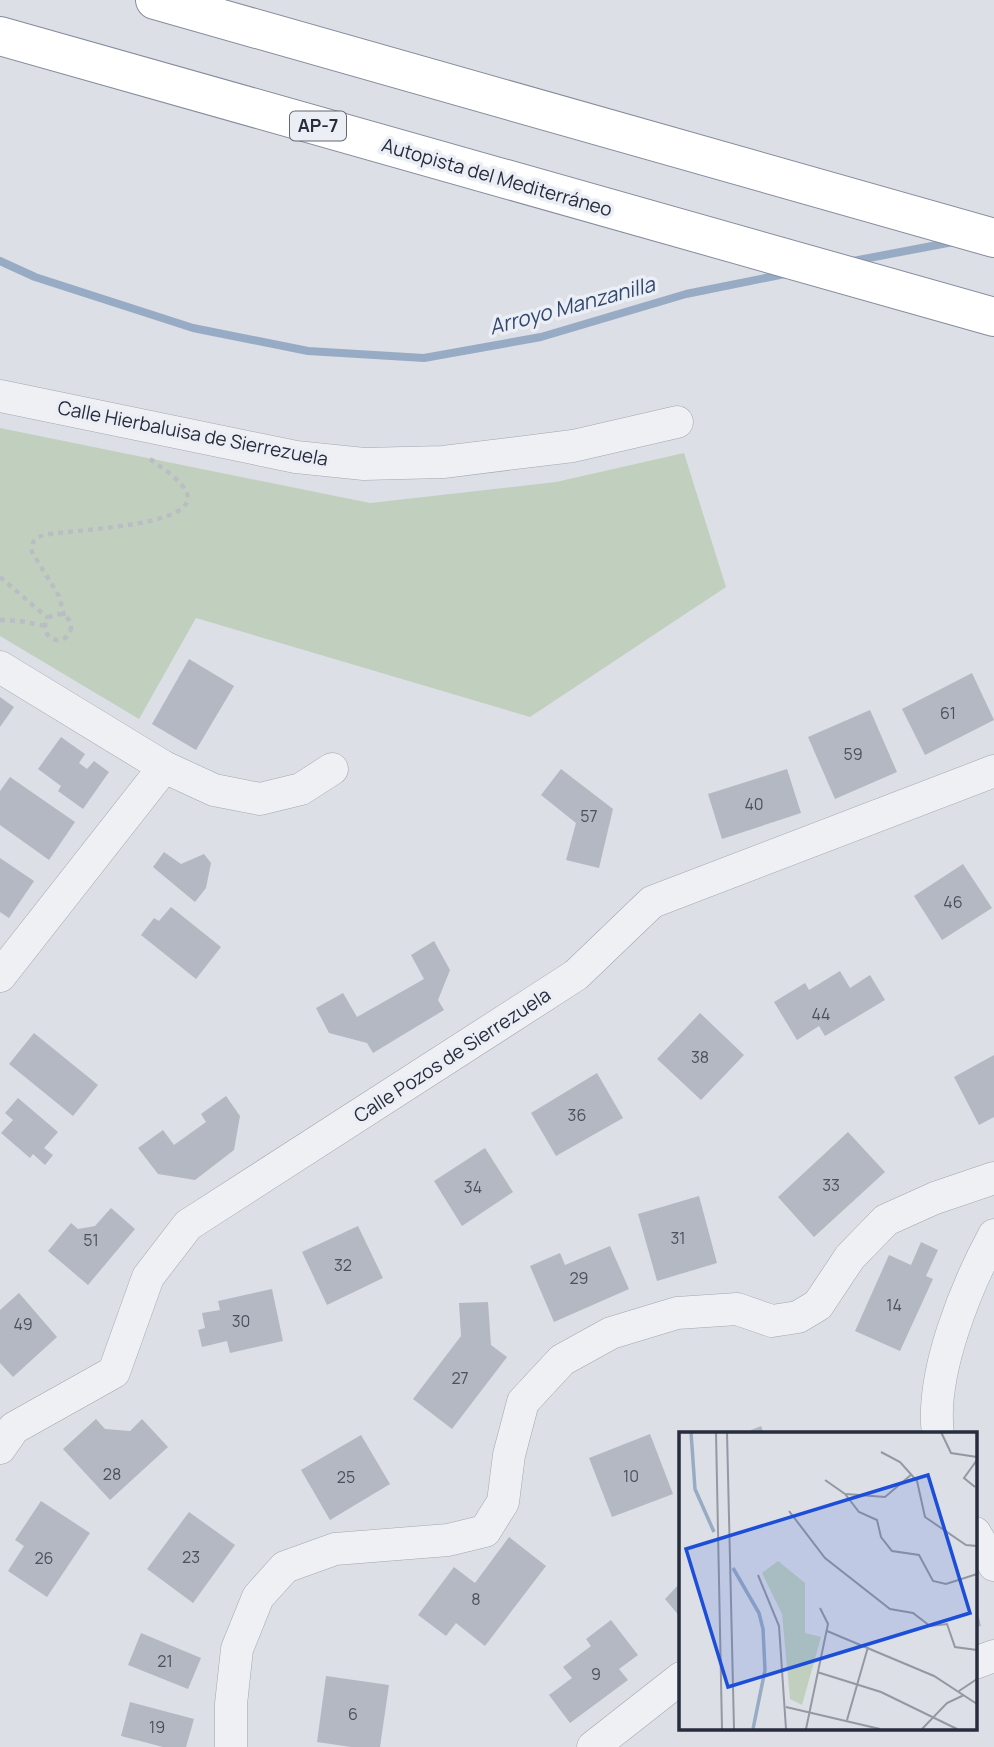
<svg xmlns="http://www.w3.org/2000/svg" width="994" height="1747" font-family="Manrope,sans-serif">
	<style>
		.green { fill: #c1d0be }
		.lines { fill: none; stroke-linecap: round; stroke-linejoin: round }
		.stream { stroke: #98abc5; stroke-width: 8 }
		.building { fill: #b4b8c2 }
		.minor-casing { stroke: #a2a6b0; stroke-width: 33 }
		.highway-casing { stroke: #848c9c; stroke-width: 40 }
		.path { stroke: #bbbdc4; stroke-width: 4.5; stroke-dasharray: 5 5; stroke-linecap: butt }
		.minor { stroke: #eff0f4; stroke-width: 32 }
		.highway { stroke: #fff; stroke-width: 38 }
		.labels { text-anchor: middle; stroke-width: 7; stroke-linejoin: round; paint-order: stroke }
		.number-label { font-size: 16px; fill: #4a505e }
		.shield { fill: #ebeef4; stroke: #626773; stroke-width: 2 }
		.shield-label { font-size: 18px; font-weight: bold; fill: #272d3c }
		.street-label { font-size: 19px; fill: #272d3c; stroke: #ebeef4 }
		.water-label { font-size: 21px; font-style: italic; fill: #32496e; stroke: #ebeef4 }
		.inset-river { fill: none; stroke: #98abc5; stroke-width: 3.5 }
		.inset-road { fill: none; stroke: #9498a2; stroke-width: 2 }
		.view { fill: #1d4ed8; fill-opacity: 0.15; stroke: #1d4ed8; stroke-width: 3.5 }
		.inset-edge { fill: none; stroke: #272d3c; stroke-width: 3.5 }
	</style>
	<rect width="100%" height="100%" fill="#dcdfe6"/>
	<path class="green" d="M0 428 370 503 556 482 684 453 726 587 530 717 196 618 139 719 0 636Z"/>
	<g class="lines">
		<g class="stream">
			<path d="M0 261 35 277 193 328 308 351 424 358 541 337 686 294 785 274"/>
			<path d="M853 261 953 242"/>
		</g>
	</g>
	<g class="building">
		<path d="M189 659 234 686 196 750 152 724Z"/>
		<path d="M972 673 994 720 925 755 902 709Z"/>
		<path d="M0 697 14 707 0 727Z"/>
		<path d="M870 710 897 772 835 799 808 737Z"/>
		<path d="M61 737 85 754 79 763 87 769 94 761 109 772 83 809 58 791 61 786 38 769Z"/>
		<path d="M561 769 613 809 599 868 566 860 576 823 541 795Z"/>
		<path d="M787 769 801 813 722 839 708 794Z"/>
		<path d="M10 777 75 822 49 860 0 825V791Z"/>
		<path d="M164 852 181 864 204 854 211 863 206 888 195 902 153 867Z"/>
		<path d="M0 858 34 881 9 918 0 912Z"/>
		<path d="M963 864 992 908 942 940 914 896Z"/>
		<path d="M171 907 221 947 196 979 141 935 154 918 159 921Z"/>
		<path d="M434 941 450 970 438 1000 444 1010 373 1053 367 1043 329 1033 316 1008 343 993 357 1017 424 979 411 955Z"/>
		<path d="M840 971 850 988 870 975 885 1000 825 1036 819 1026 797 1040 774 1002 805 983 809 990Z"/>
		<path d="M700 1013 744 1055 701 1100 657 1059Z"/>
		<path d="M34 1033 98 1085 73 1116 9 1064Z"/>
		<path d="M994 1055V1117L979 1125 954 1077Z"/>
		<path d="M597 1073 623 1118 556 1156 531 1113Z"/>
		<path d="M226 1096 240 1116 234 1150 195 1180 158 1174 138 1148 163 1130 174 1145 206 1122 201 1114Z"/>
		<path d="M18 1098 58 1132 44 1148 53 1155 45 1165 33 1154 30 1158 1 1133 13 1120 5 1113Z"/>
		<path d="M848 1132 885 1172 814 1237 778 1197Z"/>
		<path d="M485 1148 513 1192 462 1226 434 1181Z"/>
		<path d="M699 1196 717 1263 657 1281 638 1214Z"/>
		<path d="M111 1208 135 1229 88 1285 48 1251 71 1223 78 1229 95 1226Z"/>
		<path d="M358 1226 383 1278 327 1305 302 1252Z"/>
		<path d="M921 1242 938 1250 926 1276 933 1279 900 1351 855 1331 889 1255 911 1265Z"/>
		<path d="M610 1246 629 1289 554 1322 530 1266 560 1253 565 1265Z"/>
		<path d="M272 1289 283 1341 230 1353 227 1341 202 1347 198 1330 205 1328 202 1313 220 1310 218 1301Z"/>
		<path d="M19 1293 57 1337 13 1377 0 1363V1310Z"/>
		<path d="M488 1302 491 1345 507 1357 452 1429 413 1399 461 1336 459 1303Z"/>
		<path d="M96 1419 105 1429 130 1431 142 1419 168 1447 110 1500 63 1449Z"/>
		<path d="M761 1426 764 1434H741Z"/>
		<path d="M650 1434 673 1494 612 1517 589 1458Z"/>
		<path d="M361 1435 390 1484 330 1520 301 1470Z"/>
		<path d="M41 1501 90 1533 47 1597 8 1571 24 1546 15 1540Z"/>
		<path d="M189 1512 235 1545 193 1603 147 1569Z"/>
		<path d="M509 1537 546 1566 485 1646 456 1623 446 1636 418 1615 454 1567 475 1583Z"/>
		<path d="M681 1582V1618L665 1599Z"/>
		<path d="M975 1600 981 1626 975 1627Z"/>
		<path d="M611 1620 638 1655 619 1669 628 1680 570 1723 549 1695 572 1678 563 1667 591 1646 586 1639Z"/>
		<path d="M141 1633 201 1658 188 1689 128 1665Z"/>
		<path d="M326 1676 389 1685 380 1747H351L317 1742Z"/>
		<path d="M130 1702 194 1719 186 1747H163L121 1736Z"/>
	</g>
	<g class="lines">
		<g class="minor-casing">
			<g id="minor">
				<path d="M0 396 296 457 364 464 443 462 573 446 677 422"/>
				<path d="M0 667 164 767 214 790 260 799 301 789 332 769"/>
				<path d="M0 976 164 767"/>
				<path d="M938 1434C930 1374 966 1287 994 1235"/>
				<path d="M0 1448 14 1428 114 1372 148 1277 188 1225 576 975 652 902 994 771"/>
				<path d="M975 1533 994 1565"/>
				<path d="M975 1663 994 1656"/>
				<path d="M231 1747V1704L237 1649 258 1597 285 1567 335 1549 448 1540 485 1531 503 1502 509 1455 523 1402 562 1360 611 1333 677 1313 737 1309 772 1321 798 1317 818 1305 850 1257 886 1220 935 1198 994 1178"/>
				<path d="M593 1747 681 1678"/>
			</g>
		</g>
		<g class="highway-casing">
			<g id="highway">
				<path d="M155 0 994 238"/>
				<path d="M0 36 994 317"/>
			</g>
		</g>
		<g class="path">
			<path d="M0 577 48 618"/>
			<circle cx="58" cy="627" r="13"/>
			<path d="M64 616 59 596 32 552C31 544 33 539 41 536 58 529 206 529 186 491 179 478 160 467 149 458"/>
			<path d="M0 620 20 621 45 626"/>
		</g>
		<use href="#minor" class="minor"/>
		<use href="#highway" class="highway"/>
	</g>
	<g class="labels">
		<g class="number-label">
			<text x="948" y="719">61</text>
			<text x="853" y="760">59</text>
			<text x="754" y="810">40</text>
			<text x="589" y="822">57</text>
			<text x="953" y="908">46</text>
			<text x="821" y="1020">44</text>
			<text x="700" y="1063">38</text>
			<text x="577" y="1121">36</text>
			<text x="831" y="1191">33</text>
			<text x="473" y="1193">34</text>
			<text x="678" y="1244">31</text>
			<text x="91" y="1246">51</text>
			<text x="343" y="1271">32</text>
			<text x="579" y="1284">29</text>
			<text x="894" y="1311">14</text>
			<text x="241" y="1327">30</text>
			<text x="23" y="1330">49</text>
			<text x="460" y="1384">27</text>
			<text x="112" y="1480">28</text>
			<text x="631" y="1482">10</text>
			<text x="346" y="1483">25</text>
			<text x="191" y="1563">23</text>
			<text x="44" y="1564">26</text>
			<text x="476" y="1605">8</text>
			<text x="165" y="1667">21</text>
			<text x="596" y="1680">9</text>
			<text x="353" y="1720">6</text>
			<text x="157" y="1733">19</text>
		</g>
		<rect class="shield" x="290" y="111.5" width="56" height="29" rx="5"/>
		<g class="shield-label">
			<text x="318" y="132">AP-7</text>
		</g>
		<g class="street-label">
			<text transform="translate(497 177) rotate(16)" y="7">Autopista del Mediterráneo</text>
			<text transform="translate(193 433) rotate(11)" y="7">Calle Hierbaluisa de Sierrezuela</text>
			<text transform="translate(452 1055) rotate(-33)" y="7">Calle Pozos de Sierrezuela</text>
		</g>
		<g class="water-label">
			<text transform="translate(572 306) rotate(-15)" y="7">Arroyo Manzanilla</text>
		</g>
	</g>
	<g transform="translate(679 1432)">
		<rect width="298" height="298" fill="#dcdfe6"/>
		<path d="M99 129 126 151V201L142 205 123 273 111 267 103 182 83 141Z" fill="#c1d0be"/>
		<path class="inset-river" d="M12 0 16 57 35 100M54 136 80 181 84 197 86 238 74 297"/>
		<path class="inset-road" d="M37 0 43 297M48 0 55 297M262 0 272 21 298 25M202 20 221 30 238 49 246 85 287 113 298 114M146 48 166 62 180 80 198 88 202 105 213 119 240 123 254 149 267 152 298 142M296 55 285 46 298 28M167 62 206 65 233 42M110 79 146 126 211 177 234 181 251 194 268 192 276 215 298 218M79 143 100 194 107 297M148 199 255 244 298 272M138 240 202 260 278 297M280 259 298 247M107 275 201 297M168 288 189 215M127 297 149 192 141 176M243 297 268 271 285 263"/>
		<path class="view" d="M249 43 291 181 49 255 7 117Z"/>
		<rect width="298" height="298" class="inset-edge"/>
	</g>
</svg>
